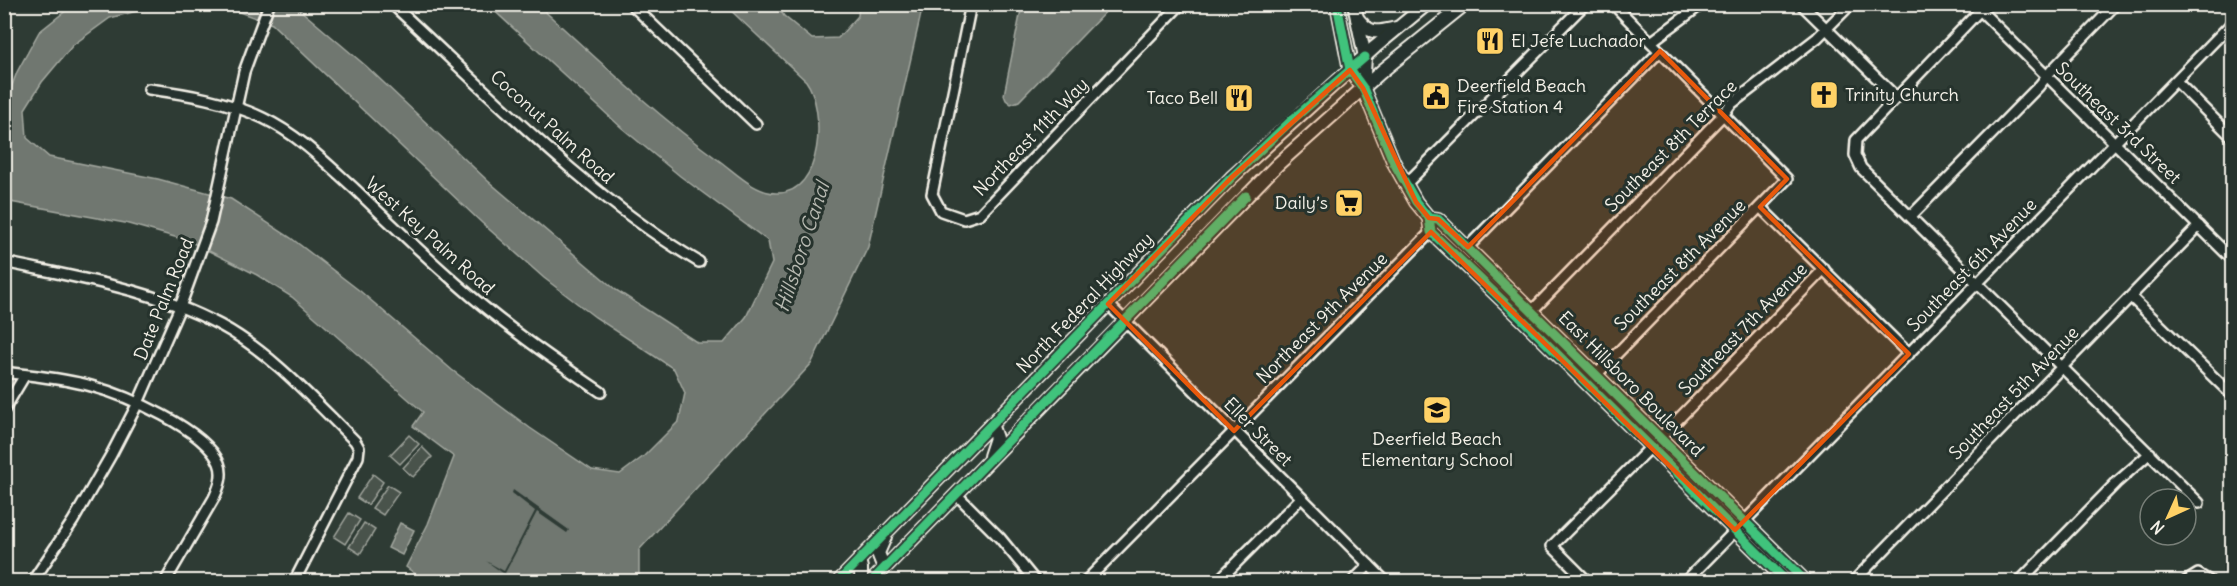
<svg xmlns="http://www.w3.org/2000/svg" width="2237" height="586" font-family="Delius,sans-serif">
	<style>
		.green { fill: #48524c; stroke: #9ea29a; stroke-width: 1.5 }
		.water { fill: #6f7770; stroke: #a4a8a0; stroke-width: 1.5 }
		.pier { fill: #2e3b34 }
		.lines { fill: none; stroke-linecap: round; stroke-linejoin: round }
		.minor-casing { stroke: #f4f1e8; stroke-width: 14 }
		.major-casing { stroke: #f4f1e8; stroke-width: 16 }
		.minor { stroke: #26332d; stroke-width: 9 }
		.major { stroke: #26332d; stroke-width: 12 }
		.cycleway-casing { stroke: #26332d; stroke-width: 13 }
		.cycleway { stroke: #40c37c; stroke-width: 9 }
		.marked { fill: #e8590c; fill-opacity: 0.2; stroke: #e8590c; stroke-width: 4.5; stroke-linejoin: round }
		.labels { text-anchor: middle; stroke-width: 6; stroke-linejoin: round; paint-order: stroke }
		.poi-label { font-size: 18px; fill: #f4f1e8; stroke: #26332d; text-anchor: start }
		.street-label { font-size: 18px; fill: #f4f1e8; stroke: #26332d }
		.water-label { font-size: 20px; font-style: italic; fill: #b8bab2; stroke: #26332d }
	</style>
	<rect width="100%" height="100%" fill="#2e3b34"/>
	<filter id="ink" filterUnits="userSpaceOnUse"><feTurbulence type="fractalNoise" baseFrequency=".0167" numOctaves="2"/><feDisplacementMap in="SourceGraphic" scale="12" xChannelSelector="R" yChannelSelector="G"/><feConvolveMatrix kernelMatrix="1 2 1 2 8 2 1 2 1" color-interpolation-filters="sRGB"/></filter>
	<g filter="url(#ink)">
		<g class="green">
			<path d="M409 435 419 444 400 464 390 455Z"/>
			<path d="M422 447 432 457 413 477 403 468Z"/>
			<path d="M373 474 383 482 368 505 357 498Z"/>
			<path d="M388 485 399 492 383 515 372 508Z"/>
			<path d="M349 513 360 520 345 544 334 537Z"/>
			<path d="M364 523 375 530 360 554 349 547Z"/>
		</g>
		<g class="water">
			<path d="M73 5H160L110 18 73 45 42 82 25 109 27 138 49 157 158 179 231 199 291 238 360 291 452 370 530 428 592 470 620 474 644 456 679 421 685 393 674 369 595 317 544 278 482 223 272 24 231 9 211 5H292L299 9 366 66 488 181 616 290 698 343H724L746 317 772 263 768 241 680 176 622 128 488 5H538C597 59 656 115 721 162 737 174 756 193 776 193 824 195 826 108 806 81L725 5H777L784 16 812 39 838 38 858 16 859 5H923L868 247 811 364 639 550V581H425L406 567 428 524 454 457 413 426 423 412 292 297 257 275 189 241 125 223 5 201V104L17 72 39 32Z"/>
			<path d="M1022 5H1112L1019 101 1011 104 1006 100 1004 95Z"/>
			<path d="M400 523 414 530 402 555 388 548Z"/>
		</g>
		<path class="pier" d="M513 490 569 530 567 533 537 512 505 573 517 582 514 581 486 561 504 571 535 511 512 493Z"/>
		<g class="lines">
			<g class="minor-casing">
				<g id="minor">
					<path d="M392 4C488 92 587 196 699 262"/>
					<path d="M631 4 756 124"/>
					<path d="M971 4 932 194 941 211 964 219 980 214 1181 4"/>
					<path d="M1801 4 1897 98"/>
					<path d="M1986 4 1856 140 1855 155 1861 168 2199 503"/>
					<path d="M1981 11 2232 259"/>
					<path d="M1651 42 1702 4"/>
					<path d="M2176 81 2232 137"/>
					<path d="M149 89C188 94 227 101 263 118 299 135 327 164 356 190 389 222 422 253 456 283 502 324 551 358 601 392"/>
					<path d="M1405 185 1585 4"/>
					<path d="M1760 207 1909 354"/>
					<path d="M1911 216 2039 86 2051 71 2116 4"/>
					<path d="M1468 247 1660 51"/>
					<path d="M4 262C78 278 153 289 220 325 272 353 313 400 355 441L359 448 358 457 294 582"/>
					<path d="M2131 297 2232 395"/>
					<path d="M1108 304 1386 582"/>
					<path d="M1523 320 1724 114 1730 105 1817 38 1851 4"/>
					<path d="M4 372C33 376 63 378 91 386 125 395 205 429 219 463 224 475 219 487 214 498L165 582"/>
					<path d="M1597 374 1787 179 1613 4"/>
					<path d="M4 410 25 375"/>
					<path d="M1661 437 1824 269"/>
					<path d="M956 494 1000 538 1036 582"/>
					<path d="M32 582 73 521 111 455 138 403 180 307 211 222 244 72 269 4"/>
					<path d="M1085 582 1431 232"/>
					<path d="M1217 582 1301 498"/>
					<path d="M1352 582 1369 565"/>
					<path d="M1588 582 1552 546 1651 447"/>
					<path d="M1685 582 2232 23"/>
					<path d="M1853 582 2199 226"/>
					<path d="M2019 582 2116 483 2150 453"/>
					<path d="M2185 582 2198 574 2211 582"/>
				</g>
			</g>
			<g class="major-casing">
				<g id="major">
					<path d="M1337 4 1350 70 1363 88 1394 163 1416 202 1429 218 1431 232 1523 320 1787 582"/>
					<path d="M1354 4 1365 57 1363 88"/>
					<path d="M1357 18C1371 36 1377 32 1397 28"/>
					<path d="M1429 218 1438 219 1806 582"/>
					<path d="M990 456 996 438 991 424"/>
					<path d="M859 560 861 568V582"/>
					<path d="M884 568 878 553 885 537"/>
					<path d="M838 582 1231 178 1375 47 1427 4"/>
					<path d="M871 582 1277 165 1382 71 1465 4"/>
				</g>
			</g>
			<use href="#minor" class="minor"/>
			<use href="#major" class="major"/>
			<g class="cycleway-casing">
				<g id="cycleway">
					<path d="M1337 4 1350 70 1363 88 1394 163 1416 202 1429 218 1431 232 1523 320 1787 582"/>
					<path d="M1429 218 1438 219 1806 582"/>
					<path d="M838 582 1231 178 1292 120 1365 57"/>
					<path d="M871 582 1246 196"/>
				</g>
			</g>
			<use href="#cycleway" class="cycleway"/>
		</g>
	</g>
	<path class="marked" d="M1660 51 1787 179 1760 207 1909 354 1735 530 1431 232 1234 431 1108 304 1231 178 1350 70 1363 88 1416 202 1429 218 1438 219 1468 247Z"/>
	<defs>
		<g id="restaurant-square" transform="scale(1.5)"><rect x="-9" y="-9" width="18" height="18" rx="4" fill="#ffd166" stroke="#26332d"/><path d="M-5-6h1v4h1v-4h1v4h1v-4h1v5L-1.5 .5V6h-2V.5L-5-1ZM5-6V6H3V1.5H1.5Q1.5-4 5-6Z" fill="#111"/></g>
		<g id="church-square" transform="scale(1.5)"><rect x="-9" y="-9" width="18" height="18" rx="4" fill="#ffd166" stroke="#26332d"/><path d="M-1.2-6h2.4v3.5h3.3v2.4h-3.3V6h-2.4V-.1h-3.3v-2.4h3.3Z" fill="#111"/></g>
		<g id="civic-square" transform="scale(1.5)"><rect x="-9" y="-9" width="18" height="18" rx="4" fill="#ffd166" stroke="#26332d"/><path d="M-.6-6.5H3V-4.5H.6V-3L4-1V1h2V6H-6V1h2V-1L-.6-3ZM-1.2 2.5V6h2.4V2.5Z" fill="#111"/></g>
		<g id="supermarket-square" transform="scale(1.5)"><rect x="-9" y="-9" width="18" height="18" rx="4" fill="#ffd166" stroke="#26332d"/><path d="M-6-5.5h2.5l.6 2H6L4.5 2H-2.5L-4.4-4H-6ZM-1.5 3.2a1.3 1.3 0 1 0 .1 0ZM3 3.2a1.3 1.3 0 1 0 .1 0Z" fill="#111"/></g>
		<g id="school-square" transform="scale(1.5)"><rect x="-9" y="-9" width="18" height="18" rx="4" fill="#ffd166" stroke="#26332d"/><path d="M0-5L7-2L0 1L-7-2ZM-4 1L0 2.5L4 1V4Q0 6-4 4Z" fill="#111"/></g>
	</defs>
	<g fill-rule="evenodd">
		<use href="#restaurant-square" x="1490" y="41"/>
		<use href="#church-square" x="1824" y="95"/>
		<use href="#civic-square" x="1436" y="96"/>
		<use href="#restaurant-square" x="1239" y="98"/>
		<use href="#supermarket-square" x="1349" y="203"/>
		<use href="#school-square" x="1437" y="410"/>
	</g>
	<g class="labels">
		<g class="poi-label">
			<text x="1511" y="47">El Jefe Luchador</text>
			<text x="1457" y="92">Deerfield Beach<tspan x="1457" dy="21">Fire Station 4</tspan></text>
			<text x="1845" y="101">Trinity Church</text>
			<text x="1218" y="104" text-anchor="end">Taco Bell</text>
			<text x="1328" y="209" text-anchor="end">Daily’s</text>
			<text x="1437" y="445" text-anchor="middle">Deerfield Beach<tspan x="1437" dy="21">Elementary School</tspan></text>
		</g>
		<g class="street-label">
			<text transform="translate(2118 123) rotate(44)" y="6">Southeast 3rd Street</text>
			<text transform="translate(552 127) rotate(42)" y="6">Coconut Palm Road</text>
			<text transform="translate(1031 137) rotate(-46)" y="6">Northeast 11th Way</text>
			<text transform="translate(1671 146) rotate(-45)" y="6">Southeast 8th Terrace</text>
			<text transform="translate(430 236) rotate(42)" y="6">West Key Palm Road</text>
			<text transform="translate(1680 265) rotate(-45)" y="6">Southeast 8th Avenue</text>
			<text transform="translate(1972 265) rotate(-46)" y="6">Southeast 6th Avenue</text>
			<text transform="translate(164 299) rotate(-68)" y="6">Date Palm Road</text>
			<text transform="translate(1085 303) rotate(-46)" y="6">North Federal Highway</text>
			<text transform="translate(1322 318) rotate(-45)" y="6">Northeast 9th Avenue</text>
			<text transform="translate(1743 329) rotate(-46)" y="6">Southeast 7th Avenue</text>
			<text transform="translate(1631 384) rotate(45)" y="6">East Hillsboro Boulevard</text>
			<text transform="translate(2014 393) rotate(-46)" y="6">Southeast 5th Avenue</text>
			<text transform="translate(1258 432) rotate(45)" y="6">Eller Street</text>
		</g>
		<g class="water-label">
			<text transform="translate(802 247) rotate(-72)" y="7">Hillsboro Canal</text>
		</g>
	</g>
	<rect width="2237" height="586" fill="none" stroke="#26332d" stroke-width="24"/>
	<rect x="12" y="12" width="2213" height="562" fill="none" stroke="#f4f1e8" stroke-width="2" filter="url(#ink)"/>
	<g transform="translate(2168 517) rotate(225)"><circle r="28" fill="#26332d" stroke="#787f78" stroke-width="1.5"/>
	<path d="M0-4.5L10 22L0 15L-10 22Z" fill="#ffd166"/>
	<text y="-9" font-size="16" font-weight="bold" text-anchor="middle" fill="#f4f1e8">N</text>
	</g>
</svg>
